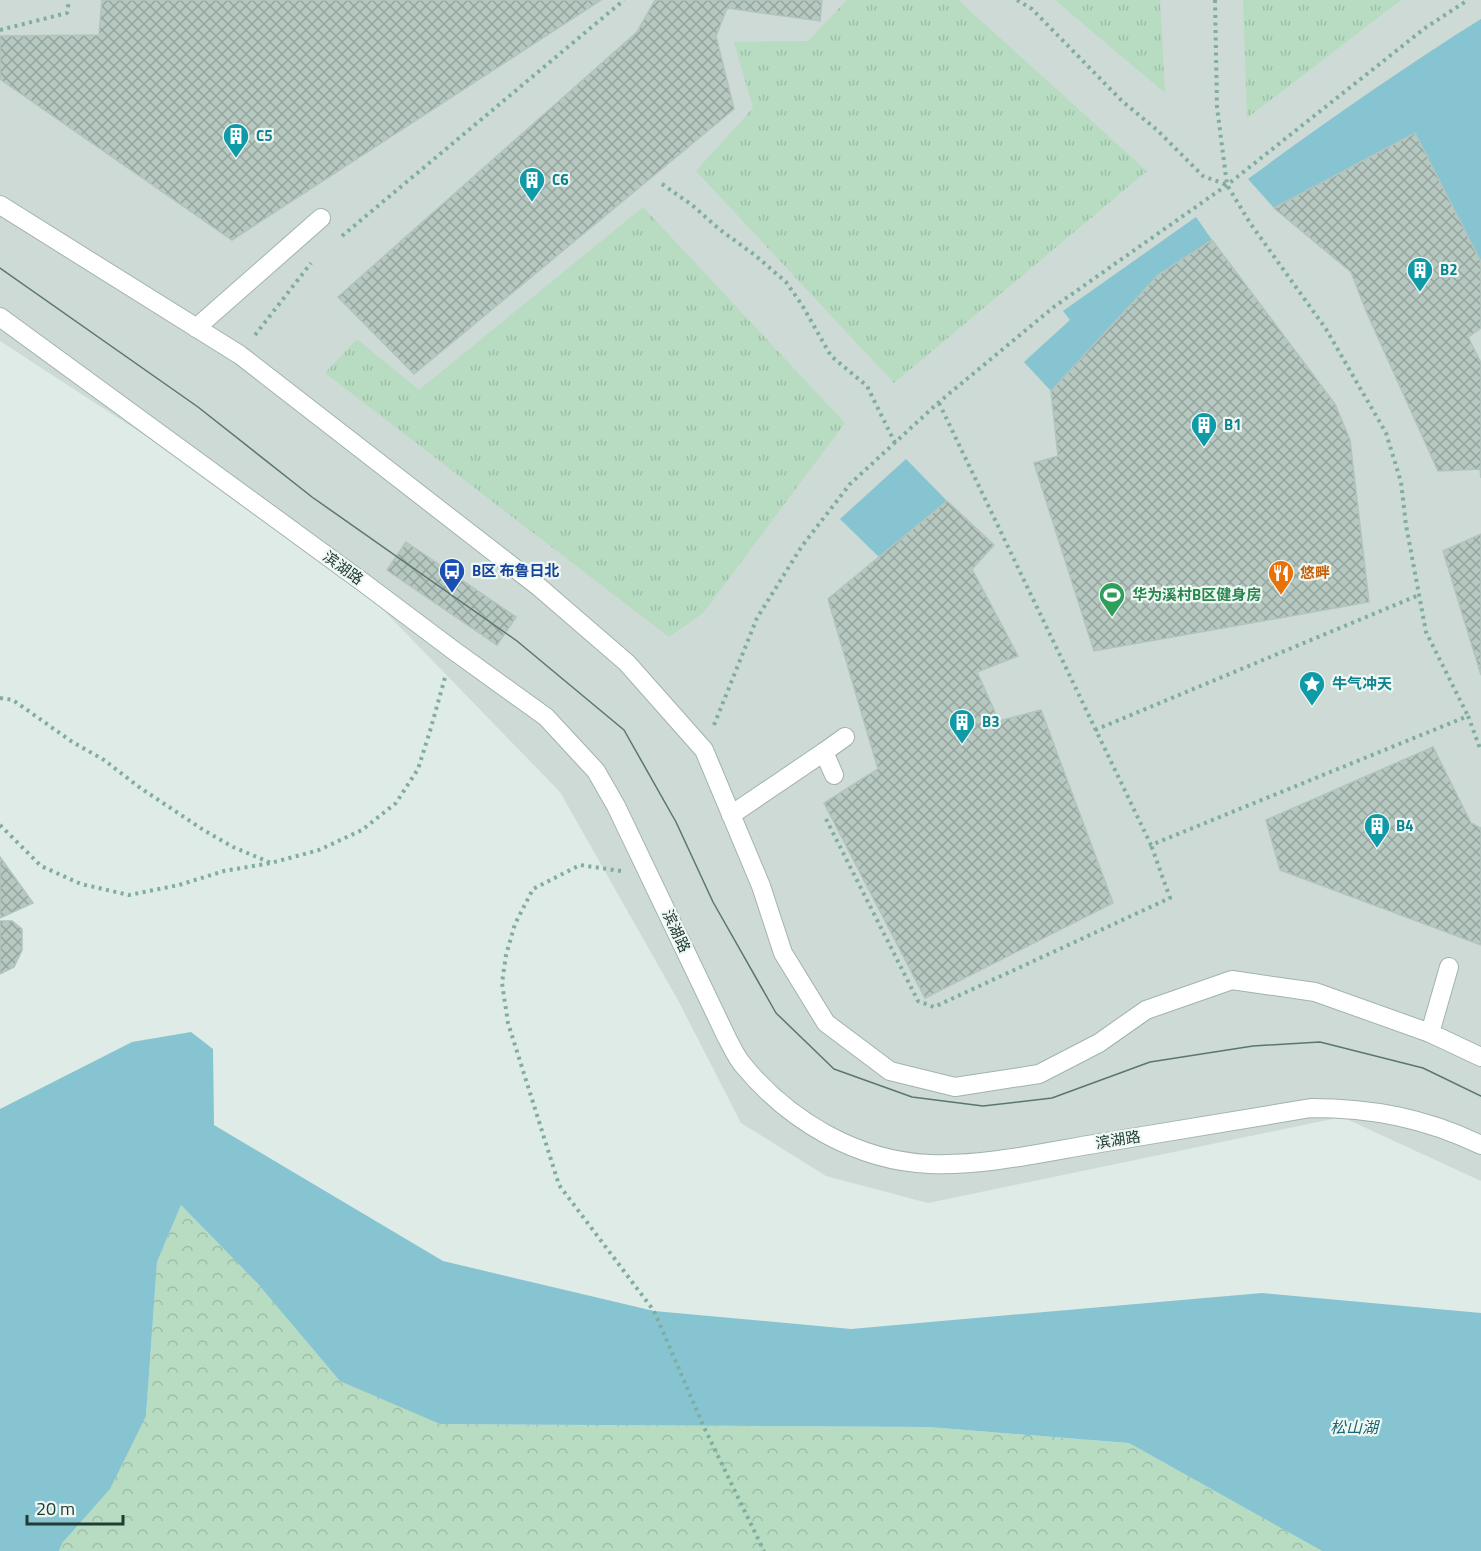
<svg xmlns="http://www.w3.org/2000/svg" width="1481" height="1551" font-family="'Titillium Web','Noto Sans SC',sans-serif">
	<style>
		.built { fill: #cddad5 }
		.grass { fill: url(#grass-tufts) }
		.forest { fill: url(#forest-crowns) }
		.water { fill: #86c4d1 }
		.building { fill: url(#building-cross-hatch); stroke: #b2c4bd; stroke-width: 1.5 }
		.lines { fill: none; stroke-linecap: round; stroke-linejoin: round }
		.street-casing { stroke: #a2b3ad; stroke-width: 20 }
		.path { stroke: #7faea0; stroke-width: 4; stroke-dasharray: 3 4.5; stroke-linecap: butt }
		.street { stroke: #fff; stroke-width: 18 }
		.tram { stroke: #5a766f; stroke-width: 1.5 }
		.labels { text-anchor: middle; stroke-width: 4.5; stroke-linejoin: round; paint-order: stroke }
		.culture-label { font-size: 15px; font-weight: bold; fill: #0d838f; stroke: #eff7f3; text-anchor: start }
		.street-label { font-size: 15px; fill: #203b34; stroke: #eff7f3 }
		.transit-label { font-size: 15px; font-weight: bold; fill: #164399; stroke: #eff7f3; text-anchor: start }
		.food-label { font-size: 15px; font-weight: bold; fill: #c56008; stroke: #eff7f3; text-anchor: start }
		.leisure-label { font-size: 15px; font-weight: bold; fill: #27864d; stroke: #eff7f3; text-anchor: start }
		.water-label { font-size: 16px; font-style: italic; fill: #1a6676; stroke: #eff7f3 }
	</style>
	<defs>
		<pattern id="grass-tufts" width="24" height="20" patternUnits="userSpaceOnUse" patternTransform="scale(1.5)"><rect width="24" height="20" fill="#b7dcc2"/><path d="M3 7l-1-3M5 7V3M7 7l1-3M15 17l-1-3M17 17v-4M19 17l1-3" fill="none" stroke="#9dbea7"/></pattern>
		<pattern id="forest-crowns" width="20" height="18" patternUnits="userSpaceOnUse" patternTransform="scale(1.5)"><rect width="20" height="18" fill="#b7dcc2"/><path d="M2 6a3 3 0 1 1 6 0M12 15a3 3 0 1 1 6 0" fill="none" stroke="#9dbea7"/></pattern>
		<pattern id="building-cross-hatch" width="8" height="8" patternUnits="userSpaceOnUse" patternTransform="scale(1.5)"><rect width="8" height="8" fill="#b7c8c1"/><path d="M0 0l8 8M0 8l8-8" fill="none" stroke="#94a49e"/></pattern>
	</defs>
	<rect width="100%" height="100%" fill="#dfebe6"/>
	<path class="built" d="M0 0H1481V1181L1342 1117 928 1203 826 1176 741 1123 679 1002 560 792 333 558 0 341Z"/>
	<g class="grass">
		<path d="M847 0H958L1147 171 894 383 696 171 753 108 734 42 808 41Z"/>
		<path d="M1055 0H1160L1165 93Z"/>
		<path d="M1243 0H1401L1247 118Z"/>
		<path d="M643 207 845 423 703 613 669 637 325 373 357 339 419 390Z"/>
	</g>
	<path class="forest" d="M181 1205 259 1285 440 1424 928 1427 1129 1443 1322 1551H59L63 1542 146 1416 157 1262Z"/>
	<g class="water">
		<path d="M1481 19V262L1415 134 1274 208 1248 179C1324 123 1401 69 1481 19Z"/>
		<path d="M1196 217 1212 240 1158 275 1051 391 1024 362 1070 320 1063 311Z"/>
		<path d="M906 459 947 501 879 557 840 519Z"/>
		<path d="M191 1032 213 1049 214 1125 443 1261 654 1311 851 1329 1262 1293 1481 1313V1551H1322L1129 1443 928 1427 440 1424 340 1381 259 1285 181 1205 157 1262 146 1416 110 1489 63 1542 59 1551H0V1109L132 1042Z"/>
	</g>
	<g class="building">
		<path d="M102 0H601L232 240 0 79V36L99 35Z"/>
		<path d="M655 0H822L820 21 727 8 716 36 734 109 414 374 338 297 637 32Z"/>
		<path d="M1415 133 1481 262V328L1468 337 1481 363V478L1480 469 1438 471 1367 313 1351 272 1274 208Z"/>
		<path d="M1212 240 1335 404 1350 440 1369 602 1094 651 1034 463 1058 456 1051 391 1158 275Z"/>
		<path d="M947 501 994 545 972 569 1018 656 977 672 999 721 1041 710 1113 903 925 998 824 803 878 769 828 599Z"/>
		<path d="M1481 534V675L1443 551Z"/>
		<path d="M406 542 516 617 497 645 387 570Z"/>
		<path d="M1433 747 1471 823 1481 828V945L1280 870 1266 820Z"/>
		<path d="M0 857 33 903 0 918Z"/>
		<path d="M0 921H12L22 929V950L14 967 0 974Z"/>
	</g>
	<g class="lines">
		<g class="street-casing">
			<g id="street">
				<path d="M0 205 240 355 539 587 627 663 704 750 761 886 783 953 826 1023 890 1071 955 1087 1039 1074 1099 1043 1146 1010 1232 980 1315 992 1430 1033 1481 1057"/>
				<path d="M0 317 364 583 453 650 546 717 596 771 616 806 727 1038C732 1047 736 1057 743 1065 789 1121 857 1161 930 1164 987 1166 1045 1152 1100 1143 1171 1131 1241 1120 1311 1108 1372 1108 1425 1118 1481 1145"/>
				<path d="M196 328 321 218"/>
				<path d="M824 752 845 737"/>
				<path d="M731 815 824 752 834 775"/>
				<path d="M1430 1033 1449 967"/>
			</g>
		</g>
		<g class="path">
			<path d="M1017 0 1032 9 1122 101 1157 130 1203 176 1227 185"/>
			<path d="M1215 0 1217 107 1227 185 1250 223 1326 329 1386 433 1401 482 1406 525 1426 632 1468 716"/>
			<path d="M0 30 67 13 69 0"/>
			<path d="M662 184 692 205 719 229 756 256 786 282 802 305 831 356 867 386 895 443"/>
			<path d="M342 236 624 0"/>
			<path d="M255 335 311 263"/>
			<path d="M939 403 1151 845 1468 716 1481 751"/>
			<path d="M0 698 13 700 71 741 104 760 139 787 205 831 233 847 271 863"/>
			<path d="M714 725 757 618 802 546 850 484 939 402 1055 306 1227 185 1425 28 1468 0"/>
			<path d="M1095 730 1419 595"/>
			<path d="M826 819 918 1001 934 1007 1170 898 1151 845"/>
			<path d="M0 825 41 866 81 884 129 895 179 885 224 871 271 863 319 850 362 830 396 803 418 769 430 731 446 674"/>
			<path d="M621 871 580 865 533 889 515 924 506 955 502 983 508 1023 559 1185 654 1311 703 1425 764 1551"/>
		</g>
		<use href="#street" class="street"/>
		<path class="tram" d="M0 268 198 407 312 497 517 641 624 730 676 822 713 902 776 1013 834 1069 912 1097 983 1106 1052 1098 1150 1062 1253 1046 1320 1042 1423 1068 1481 1096"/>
	</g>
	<defs>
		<g id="building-pin" transform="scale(1.35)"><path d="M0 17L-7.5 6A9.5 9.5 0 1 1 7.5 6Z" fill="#0f9aa8" stroke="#eff7f3"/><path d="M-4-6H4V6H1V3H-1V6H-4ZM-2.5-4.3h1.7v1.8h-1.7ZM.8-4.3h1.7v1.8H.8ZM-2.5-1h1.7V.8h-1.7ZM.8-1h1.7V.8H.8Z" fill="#fff"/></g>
		<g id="bus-pin" transform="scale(1.35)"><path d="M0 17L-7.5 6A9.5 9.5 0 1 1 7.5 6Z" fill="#1a4fb4" stroke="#eff7f3"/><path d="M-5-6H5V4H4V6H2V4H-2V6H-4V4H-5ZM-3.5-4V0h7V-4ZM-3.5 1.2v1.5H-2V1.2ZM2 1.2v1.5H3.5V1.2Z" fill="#fff"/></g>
		<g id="restaurant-pin" transform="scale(1.35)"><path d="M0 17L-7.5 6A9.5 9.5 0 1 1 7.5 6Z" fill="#e8710a" stroke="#eff7f3"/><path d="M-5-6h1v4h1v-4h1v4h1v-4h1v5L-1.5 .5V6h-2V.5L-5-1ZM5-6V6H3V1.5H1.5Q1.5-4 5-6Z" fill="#fff"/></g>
		<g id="stadium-pin" transform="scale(1.35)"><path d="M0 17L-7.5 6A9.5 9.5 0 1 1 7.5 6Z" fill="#2e9e5b" stroke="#eff7f3"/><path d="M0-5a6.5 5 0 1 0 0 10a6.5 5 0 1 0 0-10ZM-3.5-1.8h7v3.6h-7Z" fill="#fff"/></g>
		<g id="sight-pin" transform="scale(1.35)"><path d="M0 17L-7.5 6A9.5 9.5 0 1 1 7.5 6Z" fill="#0f9aa8" stroke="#eff7f3"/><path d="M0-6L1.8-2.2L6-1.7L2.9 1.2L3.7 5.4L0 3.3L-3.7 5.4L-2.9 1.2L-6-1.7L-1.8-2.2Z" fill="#fff"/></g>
	</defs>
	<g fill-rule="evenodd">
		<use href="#building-pin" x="236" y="136"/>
		<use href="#building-pin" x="532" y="180"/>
		<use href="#building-pin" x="1420" y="270"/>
		<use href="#building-pin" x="1204" y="425"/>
		<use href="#bus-pin" x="452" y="571"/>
		<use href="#restaurant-pin" x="1281" y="573"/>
		<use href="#stadium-pin" x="1112" y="595"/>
		<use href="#sight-pin" x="1312" y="684"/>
		<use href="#building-pin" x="962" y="722"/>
		<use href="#building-pin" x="1377" y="826"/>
	</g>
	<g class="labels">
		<g class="culture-label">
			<text x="256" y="141">C5</text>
			<text x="552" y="185">C6</text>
			<text x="1440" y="275">B2</text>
			<text x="1224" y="430">B1</text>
			<text x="1332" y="689">牛气冲天</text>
			<text x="982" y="727">B3</text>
			<text x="1396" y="831">B4</text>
		</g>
		<g class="street-label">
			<text transform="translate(343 568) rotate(36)" y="5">滨湖路</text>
			<text transform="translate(676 931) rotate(65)" y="5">滨湖路</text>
			<text transform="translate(1118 1140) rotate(-9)" y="5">滨湖路</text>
		</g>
		<g class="transit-label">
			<text x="472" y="576">B区 布鲁日北</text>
		</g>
		<g class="food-label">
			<text x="1300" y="578">悠畔</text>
		</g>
		<g class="leisure-label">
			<text x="1132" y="600">华为溪村B区健身房</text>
		</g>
		<g class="water-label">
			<text x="1354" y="1433">松山湖</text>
		</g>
	</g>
	<path d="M27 1515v9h96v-9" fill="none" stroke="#203b34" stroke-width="3"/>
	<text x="36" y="1515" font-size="18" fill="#203b34" stroke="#eff7f3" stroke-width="4.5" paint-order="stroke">20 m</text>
</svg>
